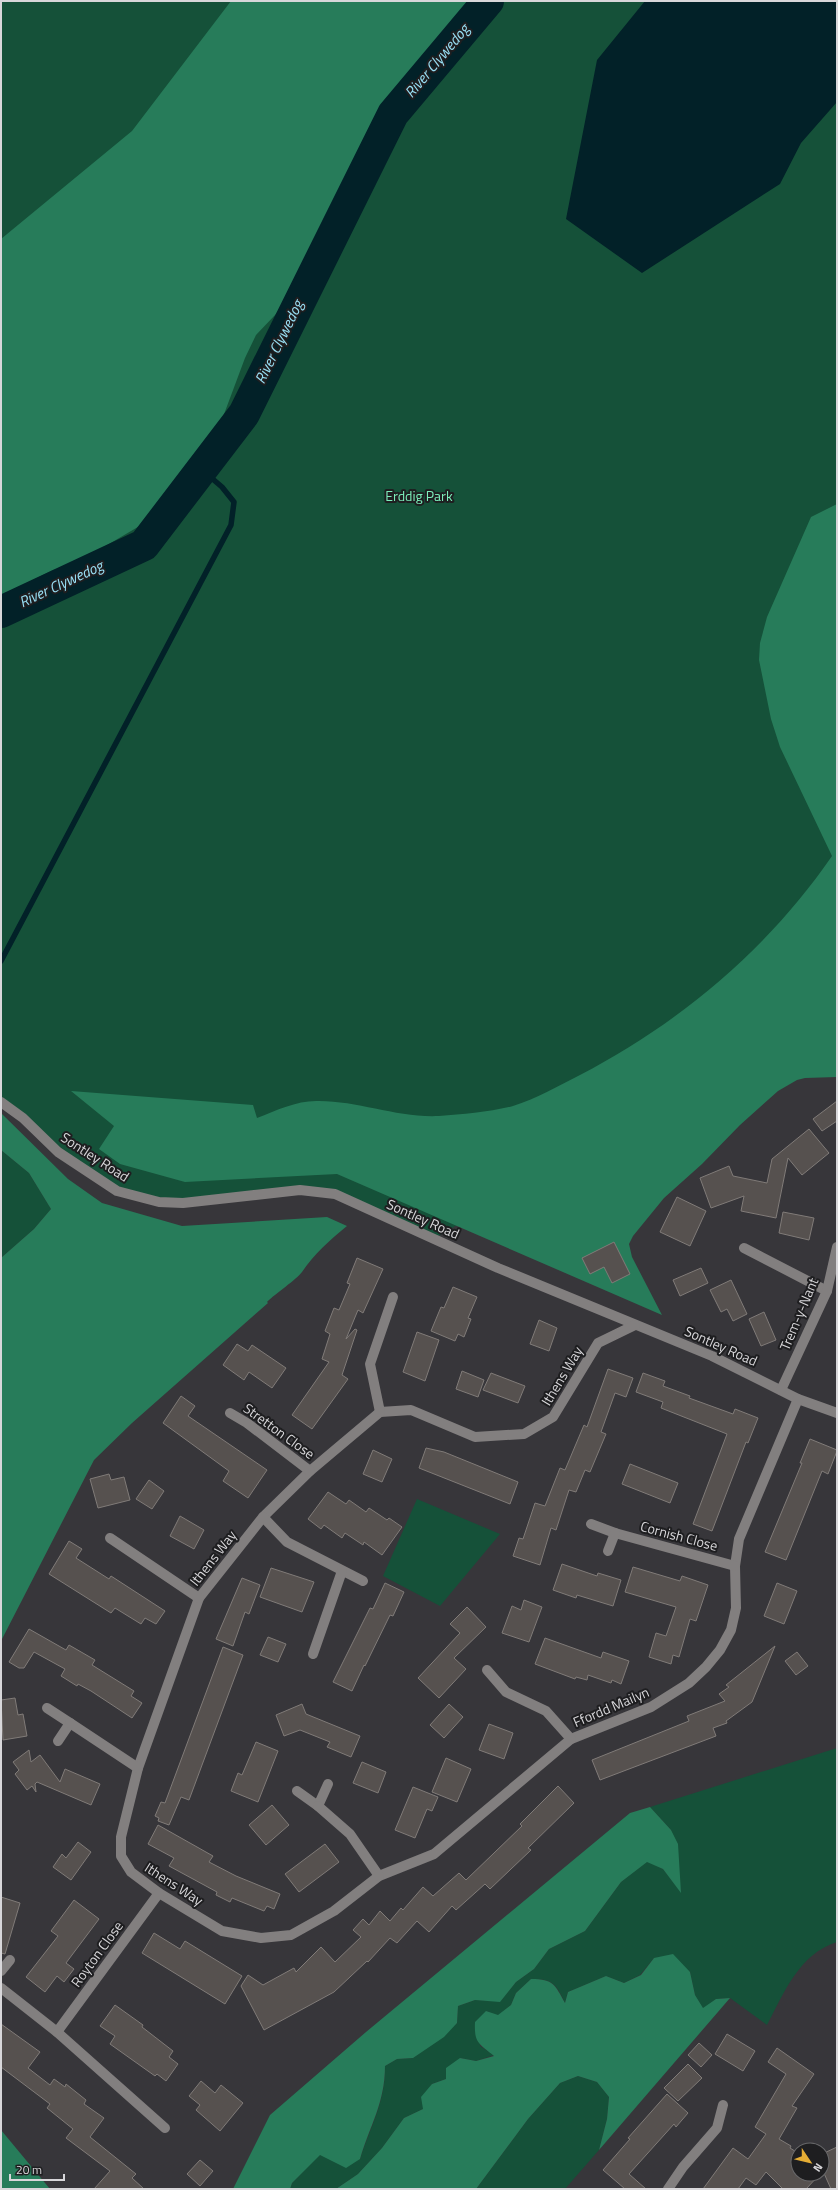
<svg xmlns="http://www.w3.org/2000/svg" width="838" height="2190" font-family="'Titillium Web',sans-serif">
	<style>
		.green { fill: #155139 }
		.forest { fill: #277c5a }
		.water { fill: #022128 }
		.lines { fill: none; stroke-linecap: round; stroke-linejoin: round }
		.stream { stroke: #022128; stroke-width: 5.5 }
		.river { stroke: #022128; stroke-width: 32 }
		.building { fill: #56514f; stroke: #807b78 }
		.minor { stroke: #827f7f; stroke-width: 10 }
		.labels { text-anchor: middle; stroke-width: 4; stroke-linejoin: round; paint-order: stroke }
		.park-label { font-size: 14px; fill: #7defbc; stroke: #1e1e20 }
		.street-label { font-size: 14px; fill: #d8d7da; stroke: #1e1e20 }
		.water-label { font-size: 15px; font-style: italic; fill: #99e0f5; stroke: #1e1e20 }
	</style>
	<rect width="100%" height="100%" fill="#37363a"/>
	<g class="green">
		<path d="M1 1H837V991L821 1013 433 1239 335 1194 300 1190 183 1203 117 1191 1 1102Z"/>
		<path d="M1 1150 29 1173 51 1209 34 1229 1 1258Z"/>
		<path d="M417 1499 500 1534 440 1606 383 1576Z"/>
		<path d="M837 1748V1942C799 1954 784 1993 767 2025L730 1998 716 1999 703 2009 695 1995 690 1972 654 1958 640 1975 624 1983 606 1976 568 1992 565 2003C556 1984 553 1979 531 1979L516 1993 511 2005 498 2016 486 2011 480 2046 494 2055 476 2061 460 2058 446 2079 432 2084 423 2109 404 2118 382 2148 358 2174 336 2189H290L292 2183 320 2154 333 2160 360 2159C370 2128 386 2100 385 2066L397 2059 413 2058 457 2023 458 2006 475 2000 500 2001 516 1982 534 1969 549 1949 585 1931 621 1882 647 1861 663 1869 681 1892 671 1830 650 1807Z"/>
		<path d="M578 2076 597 2082 609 2097 607 2119 599 2150 565 2189H476L528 2119 560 2083Z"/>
	</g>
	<g class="forest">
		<path d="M231 1H476L436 45 412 80 349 203 276 314 256 335 245 358 211 449 194 481 183 497 165 511 75 564 53 570 21 586 25 598 1 608V239L132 131Z"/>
		<path d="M837 504V1077L805 1078 797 1080 778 1091 740 1125 702 1164 664 1198 633 1236 629 1244 632 1257 662 1315 337 1174 185 1182 120 1164 99 1149 114 1126 71 1091 253 1105 257 1118C277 1110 298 1100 319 1101 359 1101 398 1118 439 1116 463 1114 490 1112 513 1106 536 1099 558 1086 580 1075 680 1023 768 949 832 856L780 747 771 719 759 660 760 643 767 617 811 517Z"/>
		<path d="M1 1113 68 1179 102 1203 182 1226 327 1217 347 1226C330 1240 314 1254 302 1272 296 1280 276 1293 267 1302L268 1303 132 1423 94 1460 1 1641V1258L34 1229 51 1209 29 1173 1 1150Z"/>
		<path d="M650 1807 671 1830 678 1844 681 1893 663 1869 647 1862 621 1882 585 1931 549 1949 534 1969 516 1982 500 2002 475 2000 458 2006 457 2023 444 2037 413 2058 397 2059 385 2066C385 2103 370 2125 360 2159L346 2168 320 2155 292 2183 290 2189H233L270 2115 366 2032 630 1813Z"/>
		<path d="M673 1954 690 1972 695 1995 703 2008 716 1999 730 1998 599 2150 607 2119 609 2097 597 2082 578 2076 560 2083 528 2119 476 2189H336L358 2174 382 2148 404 2118 423 2109 421 2097 432 2084 446 2079V2068L460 2058 476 2061 494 2056C479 2043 474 2044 475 2022L486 2011 498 2015 511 2005 516 1993 531 1979C554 1979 555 1985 565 2003L568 1992 606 1976 624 1983 641 1975 654 1958Z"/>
		<path d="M1 2130 50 2189H1Z"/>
	</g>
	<path class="water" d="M645 1H837V102L801 143 780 184 642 273 566 219 597 60Z"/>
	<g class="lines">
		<path class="stream" d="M1 961 231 525 234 502 222 487 201 469"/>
		<path class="river" d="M1 612 144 545 244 414 393 114 488 1"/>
	</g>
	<g class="building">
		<path d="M837 1101V1121L822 1131 813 1119Z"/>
		<path d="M809 1129 829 1153 802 1175 788 1158 776 1218 741 1211 744 1196 711 1208 700 1178 729 1166 733 1176 767 1183 772 1159Z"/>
		<path d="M677 1197 706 1211 690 1246 660 1232Z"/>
		<path d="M783 1212 814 1218 809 1240 779 1233Z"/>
		<path d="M614 1242 630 1274 612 1283 604 1267 590 1274 582 1258Z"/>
		<path d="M357 1258 383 1269 363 1313 358 1310 346 1339 355 1329 357 1330 342 1375 348 1379 312 1429 292 1415 329 1362 322 1359 330 1334 325 1331 334 1308 339 1310 350 1284 347 1283Z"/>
		<path d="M701 1268 708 1283 680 1296 673 1280Z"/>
		<path d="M731 1280 747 1314 733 1321 727 1309 721 1312 710 1290Z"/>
		<path d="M453 1287 477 1297 468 1318 471 1319 464 1337 458 1334 455 1341 431 1331 441 1307 444 1308Z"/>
		<path d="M764 1312 776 1340 761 1346 749 1319Z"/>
		<path d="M539 1320 557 1328 549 1351 530 1344Z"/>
		<path d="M417 1332 439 1340 425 1381 403 1372Z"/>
		<path d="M237 1344 248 1351 252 1345 286 1368 272 1388 249 1372 244 1380 223 1365Z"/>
		<path d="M608 1369 633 1378 626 1397 615 1393 601 1432 606 1434 590 1472 585 1470 576 1492 569 1490 556 1530 551 1528 540 1565 513 1556 519 1538 523 1539 535 1503 545 1506 560 1468 565 1470 584 1425 587 1427Z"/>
		<path d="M462 1371 484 1380 478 1397 456 1389Z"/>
		<path d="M491 1373 525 1386 518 1403 483 1390Z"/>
		<path d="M643 1373 665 1381 663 1386 690 1396 689 1398 733 1414 735 1409 758 1418 748 1443 746 1442 712 1531 693 1524 727 1434 661 1408 663 1402 636 1392Z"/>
		<path d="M181 1396 195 1406 188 1416 267 1470 248 1498 223 1481 229 1471 163 1423Z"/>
		<path d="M810 1439 837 1450V1451L828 1474 822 1471 786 1560 765 1552 802 1463H800Z"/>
		<path d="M426 1448 444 1452 518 1482 510 1504 419 1468Z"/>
		<path d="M373 1450 392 1459 382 1482 363 1474Z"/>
		<path d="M630 1464 678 1483 670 1503 622 1484Z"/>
		<path d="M109 1474 111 1480 124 1477 130 1500 98 1508 90 1479Z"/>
		<path d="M149 1480 164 1491 152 1509 136 1499Z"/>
		<path d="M328 1492 346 1504 349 1500 366 1512 369 1508 387 1520 389 1518 402 1527 382 1555 364 1542 363 1545 345 1533 342 1538 324 1525 321 1529 308 1519Z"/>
		<path d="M180 1516 204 1530 194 1549 170 1536Z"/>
		<path d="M69 1541 82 1549 76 1558 109 1579 111 1576 165 1611 156 1624 145 1618 141 1624 115 1608 111 1613 49 1574Z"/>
		<path d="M562 1564 597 1576 598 1573 621 1580 613 1606 577 1595 576 1598 553 1590Z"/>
		<path d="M633 1567 680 1581 682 1576 708 1585 696 1621 690 1619 679 1657 673 1655 671 1664 649 1657 656 1633 666 1636 676 1607 625 1592Z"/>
		<path d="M271 1568 314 1582 302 1612 260 1597Z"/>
		<path d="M242 1578 260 1585 249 1614 245 1612 233 1646 216 1639Z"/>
		<path d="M385 1583 404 1592 393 1616 390 1615 365 1666 364 1665 352 1691 333 1682 370 1608 373 1609Z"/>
		<path d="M777 1583 797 1591 784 1624 764 1616Z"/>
		<path d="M524 1600 542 1607 529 1642 502 1633 512 1606 521 1610Z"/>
		<path d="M467 1607 486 1627 454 1658 466 1669 439 1698 418 1678 460 1633 450 1624Z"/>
		<path d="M29 1629 66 1650 69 1645 95 1660 92 1665 134 1691 131 1696 142 1703 132 1718 91 1691 78 1684 77 1686 61 1676 65 1669 34 1652 24 1668H19L9 1662Z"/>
		<path d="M268 1637 286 1644 278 1662 260 1655Z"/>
		<path d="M545 1638 601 1658 603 1652 629 1661 621 1684 612 1680 611 1683 588 1675 587 1680 576 1677 575 1679 535 1664Z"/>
		<path d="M775 1646 752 1702 726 1721 727 1723 713 1728 716 1736 600 1780 592 1760 689 1721 687 1716 725 1701 719 1694 729 1687 726 1685Z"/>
		<path d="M223 1647 243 1655 189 1800 181 1797 169 1825 158 1821 159 1818 155 1816 161 1802 165 1803Z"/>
		<path d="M797 1652 808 1666 796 1675 785 1661Z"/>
		<path d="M15 1698 18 1715 23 1714 27 1736 3 1740 1 1700Z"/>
		<path d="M302 1704 306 1714 360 1736 351 1757 327 1747 330 1742 300 1730 284 1736 276 1715Z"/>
		<path d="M449 1704 463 1717 444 1738 430 1725Z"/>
		<path d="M489 1724 513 1733 504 1759 479 1750Z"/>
		<path d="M256 1742 278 1751 258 1802 231 1791 238 1773 242 1775Z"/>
		<path d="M29 1750 31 1762 40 1755 60 1782 65 1769 100 1784 91 1805 37 1782 35 1784 36 1792 32 1786 27 1790 15 1774 19 1770 13 1762Z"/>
		<path d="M446 1758 471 1769 457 1802 432 1792Z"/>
		<path d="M362 1762 386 1772 378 1793 353 1783Z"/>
		<path d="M558 1786 574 1803 528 1848 531 1850 490 1889 485 1884 456 1910 452 1906 429 1932 417 1921 397 1943 390 1938 368 1962 367 1961 334 1992 264 2030 241 1986 248 1975 263 1985 294 1968 296 1972 321 1947 335 1962 361 1937 353 1930 363 1919 369 1925 380 1911 390 1921 401 1908 403 1910 423 1887 433 1896 459 1873 466 1880 522 1826 520 1824Z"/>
		<path d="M413 1787 438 1797 432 1811 427 1809 415 1838 395 1830Z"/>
		<path d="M272 1805 289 1825 266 1845 249 1825Z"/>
		<path d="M158 1825 213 1856 209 1862 236 1876 280 1894 274 1909 267 1906 264 1911 232 1898 230 1902 216 1895 217 1892 169 1866 174 1858 148 1844Z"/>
		<path d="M78 1842 91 1852 71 1880 53 1867 62 1854 66 1858Z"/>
		<path d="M325 1844 339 1862 299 1892 285 1874Z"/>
		<path d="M1 1897 20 1903 5 1954 1 1953Z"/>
		<path d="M74 1900 99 1919 66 1963 74 1969 64 1982 57 1976 45 1992 26 1977 58 1936 51 1931Z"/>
		<path d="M154 1933 180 1949 185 1941 242 1976 225 2004 142 1953Z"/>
		<path d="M115 2005 143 2025 142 2027 173 2051 169 2057 178 2064 166 2081 157 2074 155 2076 110 2044 115 2036 100 2026Z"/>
		<path d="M1 2024 40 2052 28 2068 50 2085 54 2079 65 2087 66 2084 86 2100 84 2104 104 2118 90 2137 136 2174 132 2178 144 2189H94L110 2171 66 2138 73 2129 47 2108 50 2104 1 2067Z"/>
		<path d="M727 2034 755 2051 743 2071 715 2054Z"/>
		<path d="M699 2043 712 2055 701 2067 688 2055Z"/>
		<path d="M777 2048 814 2074 792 2106 797 2108 779 2139 791 2146 790 2148 798 2153V2174H820L806 2189H783L766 2172 756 2185 746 2178 738 2189H703L733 2148 748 2159 766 2134 755 2127 786 2074 768 2062Z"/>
		<path d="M688 2064 702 2078 678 2101 664 2088Z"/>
		<path d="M201 2081 215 2093 221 2085 243 2103 220 2131 196 2110 200 2105 189 2096Z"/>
		<path d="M667 2094 688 2113 676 2127 674 2124 629 2174 646 2189H625L603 2170 630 2139 628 2138Z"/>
		<path d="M837 2147V2189H831L823 2171 822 2172V2154Z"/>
		<path d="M200 2160 213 2171 200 2186 187 2174Z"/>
	</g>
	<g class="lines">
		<g class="minor">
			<path d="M1 1102 23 1118 58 1152 117 1191 159 1202 183 1203 300 1190 335 1194 498 1268 712 1356 798 1399 837 1413"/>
			<path d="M744 1248 827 1291"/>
			<path d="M635 1325 598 1343 553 1417 524 1434 475 1437 411 1410 380 1412 310 1471 263 1517 199 1598 138 1768 121 1837V1856L131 1872 159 1893 222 1931 261 1938 291 1935 334 1911 379 1876 434 1854 571 1739 651 1707 689 1683 706 1667 720 1650 731 1630 736 1608 735 1566 739 1539 798 1399"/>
			<path d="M781 1390 827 1291 837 1247"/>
			<path d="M380 1412 370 1364 393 1297"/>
			<path d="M230 1413 247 1423 310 1471"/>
			<path d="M263 1517 287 1542 363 1581"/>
			<path d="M591 1524 615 1533 735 1566"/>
			<path d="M110 1538 199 1598"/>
			<path d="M608 1551 615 1533"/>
			<path d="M313 1654 342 1571"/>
			<path d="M487 1670 506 1692 546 1711 571 1739"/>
			<path d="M47 1708 70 1723 58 1741"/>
			<path d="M70 1723 138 1768"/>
			<path d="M297 1791 318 1806 328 1784"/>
			<path d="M318 1806 350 1834 379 1876"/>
			<path d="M1 1971 10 1960"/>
			<path d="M1 1988 57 2032 165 2128"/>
			<path d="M57 2032 159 1893"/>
			<path d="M668 2189 683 2167 717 2128 723 2105"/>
		</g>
	</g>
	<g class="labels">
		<g class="park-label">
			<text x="419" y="501">Erddig Park</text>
		</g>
		<g class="street-label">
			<text transform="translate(95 1157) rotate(33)" y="5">Sontley Road</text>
			<text transform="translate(423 1219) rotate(24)" y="5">Sontley Road</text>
			<text transform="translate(799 1314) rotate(-67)" y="5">Trem-y-Nant</text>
			<text transform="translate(721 1346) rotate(24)" y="5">Sontley Road</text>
			<text transform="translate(562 1376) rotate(-59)" y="5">Ithens Way</text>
			<text transform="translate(279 1431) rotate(36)" y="5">Stretton Close</text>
			<text transform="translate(679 1536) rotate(15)" y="5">Cornish Close</text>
			<text transform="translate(213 1558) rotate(-52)" y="5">Ithens Way</text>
			<text transform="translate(611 1707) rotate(-23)" y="5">Ffordd Mailyn</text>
			<text transform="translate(174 1884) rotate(33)" y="5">Ithens Way</text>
			<text transform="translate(97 1954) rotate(-54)" y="5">Royton Close</text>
		</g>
		<g class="water-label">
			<text transform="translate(437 61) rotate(-50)" y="5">River Clywedog</text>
			<text transform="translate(279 342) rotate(-64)" y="5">River Clywedog</text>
			<text transform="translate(61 584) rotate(-25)" y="5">River Clywedog</text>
		</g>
	</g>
	<rect width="838" height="2190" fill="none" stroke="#d8d7da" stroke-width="4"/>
	<g transform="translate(810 2162) rotate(125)"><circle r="19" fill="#1e1e20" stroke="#68686a"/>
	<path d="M0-3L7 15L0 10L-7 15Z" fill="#e5ad35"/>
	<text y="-6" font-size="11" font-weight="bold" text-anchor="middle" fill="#d8d7da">N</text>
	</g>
	<path d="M10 2174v6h54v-6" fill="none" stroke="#d8d7da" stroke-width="2"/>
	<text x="16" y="2174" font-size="12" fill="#d8d7da" stroke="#1e1e20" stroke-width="3" paint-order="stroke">20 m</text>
</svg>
